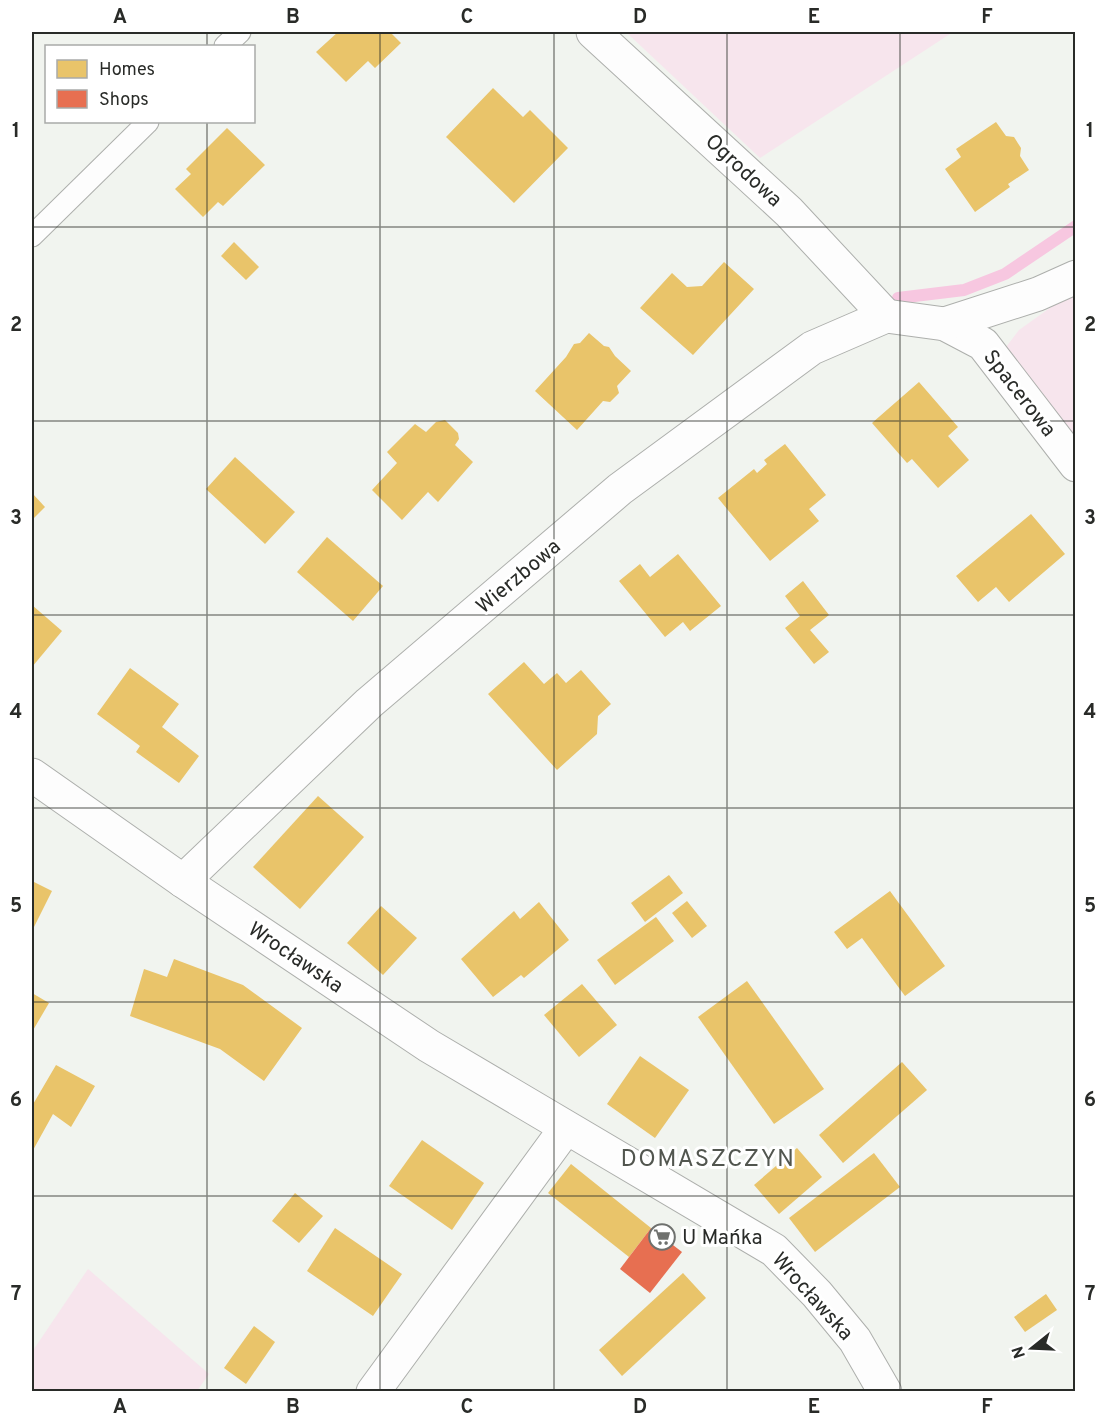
<svg xmlns="http://www.w3.org/2000/svg" width="1107" height="1423" font-family="Overpass,sans-serif">
	<style>
		.green { fill: #f7e5ed }
		.homes { fill: #e9c46a }
		.shops { fill: #e76f51 }
		.lines { fill: none; stroke-linecap: round; stroke-linejoin: round }
		.stream { stroke: #f7c7e0; stroke-width: 12 }
		.service-casing { stroke: #adafac; stroke-width: 23 }
		.minor-casing { stroke: #adafac; stroke-width: 35 }
		.service { stroke: #fdfdfd; stroke-width: 21 }
		.minor { stroke: #fdfdfd; stroke-width: 33 }
		.grid { fill: none; stroke: #292b28; stroke-width: 1.5; stroke-opacity: 0.55 }
		.labels { text-anchor: middle; stroke-width: 6; stroke-linejoin: round; paint-order: stroke }
		.street-label { font-size: 21px; fill: #292b28; stroke: #fff }
		.poi-label { font-size: 21px; fill: #292b28; stroke: #fff; text-anchor: start }
		.quarter-label { font-size: 24px; letter-spacing: 1.5px; fill: #52564f; stroke: #fff }
		.neatline { fill: none; stroke: #292b28; stroke-width: 2 }
		.grid-label { font-size: 20px; text-anchor: middle; font-weight: bold; fill: #292b28 }
	</style>
	<rect width="100%" height="100%" fill="#f1f4ef"/>
	<g class="green">
		<path d="M626 32H953L760 158Z"/>
		<path d="M1075 290V445L1003 351 1019 330Z"/>
		<path d="M88 1269 209 1374 197 1391H32V1352Z"/>
	</g>
	<g class="homes">
		<path d="M338 32H390L401 43 375 68 368 61 346 82 316 52Z"/>
		<path d="M493 88 523 117 530 110 568 148 514 203 446 137Z"/>
		<path d="M996 122 1006 136 1014 137 1021 148 1020 156 1029 170 1008 184 1010 187 975 212 945 169 961 157 956 149Z"/>
		<path d="M227 128 265 165 223 206 218 202 203 217 175 189 191 174 186 169Z"/>
		<path d="M234 242 259 267 246 280 221 256Z"/>
		<path d="M724 262 754 289 693 355 640 308 672 273 687 287 702 286Z"/>
		<path d="M589 333 604 346 609 347 615 356 631 371 617 386 619 393 610 402 603 401 577 430 535 391 566 357 574 344 580 343Z"/>
		<path d="M919 382 958 427 948 436 969 460 938 488 912 459 907 463 872 423Z"/>
		<path d="M445 420 458 433 459 439 455 445 473 462 438 502 428 492 402 520 372 490 397 463 387 452 415 424 426 432 436 422Z"/>
		<path d="M785 444 826 495 809 509 819 521 770 561 718 498 754 469 757 473 767 464 764 460Z"/>
		<path d="M235 457 295 512 265 544 206 489Z"/>
		<path d="M32 493 45 507 32 520Z"/>
		<path d="M1031 514 1065 554 1009 602 996 587 978 602 956 576Z"/>
		<path d="M327 537 383 586 353 621 297 572Z"/>
		<path d="M678 554 721 606 690 631 683 622 665 637 619 581 640 564 650 577Z"/>
		<path d="M803 581 829 615 810 630 829 652 814 664 785 628 800 616 785 596Z"/>
		<path d="M32 605 62 631 32 667Z"/>
		<path d="M524 662 544 684 557 673 566 683 581 670 611 704 598 716 597 734 557 770 488 694Z"/>
		<path d="M130 668 179 704 162 727 199 756 179 783 136 752 140 746 97 714Z"/>
		<path d="M318 796 364 837 300 909 253 867Z"/>
		<path d="M669 875 683 893 645 922 631 903Z"/>
		<path d="M32 881 52 891 32 931Z"/>
		<path d="M890 891 945 966 905 996 862 938 847 949 834 932Z"/>
		<path d="M687 901 707 926 692 938 672 913Z"/>
		<path d="M539 902 569 940 524 978 521 975 493 997 461 959 514 911 520 919Z"/>
		<path d="M381 906 417 938 383 975 347 943Z"/>
		<path d="M656 917 674 941 615 985 597 960Z"/>
		<path d="M174 959 243 985 302 1028 264 1081 220 1049 130 1016 144 969 167 977Z"/>
		<path d="M747 981 824 1089 774 1124 698 1017Z"/>
		<path d="M582 984 617 1025 579 1057 544 1015Z"/>
		<path d="M32 993 49 1003 32 1032Z"/>
		<path d="M640 1056 689 1090 655 1138 607 1104Z"/>
		<path d="M902 1062 927 1090 843 1163 819 1135Z"/>
		<path d="M56 1065 95 1086 71 1127 53 1114 32 1152V1106Z"/>
		<path d="M422 1140 484 1183 452 1230 389 1186Z"/>
		<path d="M797 1148 822 1177 779 1214 754 1185Z"/>
		<path d="M874 1153 900 1187 815 1252 789 1218Z"/>
		<path d="M571 1164 651 1228 629 1257 548 1193Z"/>
		<path d="M295 1193 323 1216 299 1243 272 1221Z"/>
		<path d="M335 1228 402 1274 373 1316 307 1271Z"/>
		<path d="M683 1273 706 1298 622 1376 599 1350Z"/>
		<path d="M1046 1294 1057 1310 1025 1332 1014 1317Z"/>
		<path d="M254 1326 275 1342 246 1384 224 1368Z"/>
	</g>
	<path class="shops" d="M651 1228 682 1252 650 1293 620 1269Z"/>
	<g class="lines">
		<path class="stream" d="M898 298 964 290 1005 274 1076 226"/>
		<g class="service-casing">
			<g id="service">
				<path d="M225 46 240 32"/>
				<path d="M32 236 148 122"/>
			</g>
		</g>
		<g class="minor-casing">
			<g id="minor">
				<path d="M593 32 789 212 886 316"/>
				<path d="M886 316 945 324 983 344 1076 465"/>
				<path d="M945 324 1038 294 1076 277"/>
				<path d="M32 775 183 881 429 1046 774 1250 817 1294 855 1340 885 1392"/>
				<path d="M183 881 369 703 620 489 812 348 886 316"/>
				<path d="M373 1392 566 1128"/>
			</g>
		</g>
		<use href="#service" class="service"/>
		<use href="#minor" class="minor"/>
	</g>
	<path class="grid" d="M207 32V46M380 32V1392M554 32V1392M727 32V1392M900 32V1392M207 122V1392M32 227H1076M32 421H1076M32 615H1076M32 808H1076M32 1002H1076M32 1196H1076"/>
	<defs>
		<g id="supermarket-ring" transform="scale(1.35)"><circle r="9.5" fill="#fff" stroke="#6f716e" stroke-width="1.5"/><path d="M-6-5.5h2.5l.6 2H6L4.5 2H-2.5L-4.4-4H-6ZM-1.5 3.2a1.3 1.3 0 1 0 .1 0ZM3 3.2a1.3 1.3 0 1 0 .1 0Z" fill="#6f716e"/></g>
	</defs>
	<g fill-rule="evenodd">
		<use href="#supermarket-ring" x="662" y="1237"/>
	</g>
	<g class="labels">
		<g class="street-label">
			<text transform="translate(744 170) rotate(43)" y="7">Ogrodowa</text>
			<text transform="translate(1020 393) rotate(52)" y="7">Spacerowa</text>
			<text transform="translate(518 576) rotate(-40)" y="7">Wierzbowa</text>
			<text transform="translate(296 957) rotate(34)" y="7">Wrocławska</text>
			<text transform="translate(813 1296) rotate(48)" y="7">Wrocławska</text>
		</g>
		<g class="poi-label">
			<text x="682" y="1244">U Mańka</text>
		</g>
		<g class="quarter-label">
			<text x="708" y="1166">DOMASZCZYN</text>
		</g>
	</g>
	<rect width="1107" height="1423" fill="none" stroke="#ffffff" stroke-width="66"/>
	<rect x="45" y="45" width="210" height="78" fill="#ffffff" stroke="#a9aaa9" stroke-width="1.5"/>
	<rect x="57" y="60" width="30" height="18" fill="#e9c46a" stroke="#a9aaa9" stroke-width="1.5"/>
	<text x="99" y="75" font-size="18" fill="#292b28">Homes</text>
	<rect x="57" y="90" width="30" height="18" fill="#e76f51" stroke="#a9aaa9" stroke-width="1.5"/>
	<text x="99" y="105" font-size="18" fill="#292b28">Shops</text>
	<g transform="translate(1032 1348) rotate(252)" stroke="#ffffff" stroke-width="4.5" paint-order="stroke">
	<path d="M0-4.5L10 22L0 15L-10 22Z" fill="#292b28"/>
	<text y="-9" font-size="16" font-weight="bold" text-anchor="middle" fill="#292b28">N</text>
	</g>
	<rect x="33" y="33" width="1041" height="1357" class="neatline"/>
	<g class="grid-label">
		<text x="120" y="23">A</text>
		<text x="293" y="23">B</text>
		<text x="467" y="23">C</text>
		<text x="640" y="23">D</text>
		<text x="814" y="23">E</text>
		<text x="987" y="23">F</text>
		<text x="16" y="137">1</text>
		<text x="1090" y="137">1</text>
		<text x="16" y="331">2</text>
		<text x="1090" y="331">2</text>
		<text x="16" y="524">3</text>
		<text x="1090" y="524">3</text>
		<text x="16" y="718">4</text>
		<text x="1090" y="718">4</text>
		<text x="16" y="912">5</text>
		<text x="1090" y="912">5</text>
		<text x="16" y="1106">6</text>
		<text x="1090" y="1106">6</text>
		<text x="16" y="1300">7</text>
		<text x="1090" y="1300">7</text>
		<text x="120" y="1413">A</text>
		<text x="293" y="1413">B</text>
		<text x="467" y="1413">C</text>
		<text x="640" y="1413">D</text>
		<text x="814" y="1413">E</text>
		<text x="987" y="1413">F</text>
	</g>
</svg>
